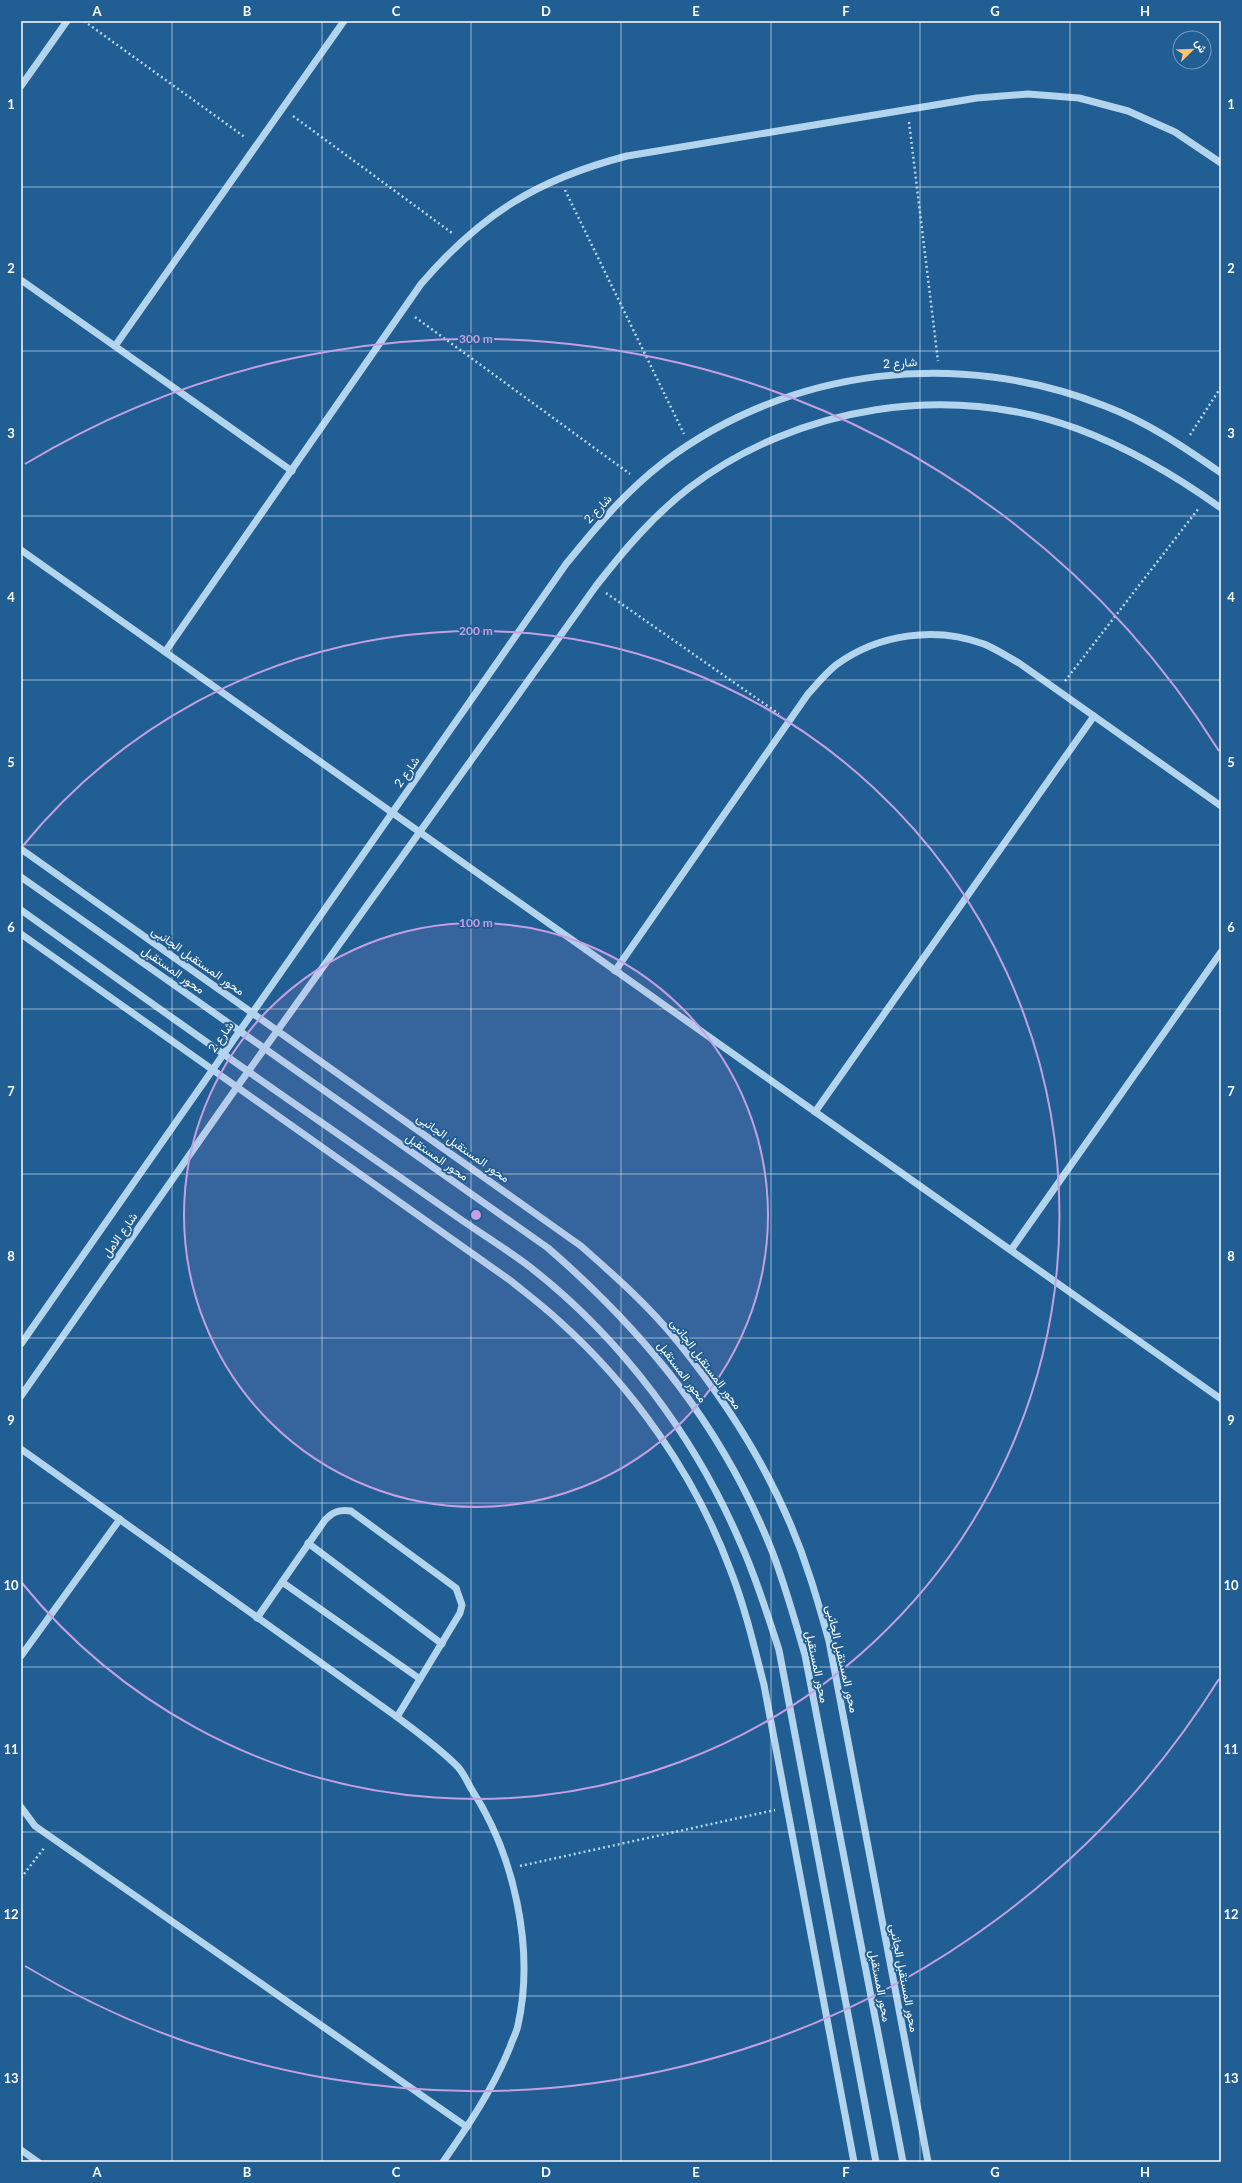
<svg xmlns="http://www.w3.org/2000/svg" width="1242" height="2183" font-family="Lato,Vazirmatn,sans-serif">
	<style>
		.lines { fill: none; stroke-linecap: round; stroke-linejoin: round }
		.path { stroke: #b3d4ed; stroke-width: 2.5; stroke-dasharray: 2 3; stroke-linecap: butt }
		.minor { stroke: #b3d4ed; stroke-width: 7 }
		.grid { fill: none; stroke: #fff; stroke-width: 1; stroke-opacity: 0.55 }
		.ring { fill: none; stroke: #c4a0e2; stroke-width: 2 }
		.labels { text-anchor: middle; stroke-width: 4; stroke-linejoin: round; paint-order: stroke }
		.street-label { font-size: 12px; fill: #fff; stroke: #215e93 }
		.centre { fill: #c4a0e2; stroke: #215e93; stroke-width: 2 }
		.ring-label { font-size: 12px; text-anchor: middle; font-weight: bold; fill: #c4a0e2; stroke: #215e93; stroke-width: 4; stroke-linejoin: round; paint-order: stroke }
		.neatline { fill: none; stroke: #fff; stroke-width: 1.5 }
		.grid-label { font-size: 13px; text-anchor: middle; font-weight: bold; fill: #fff }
	</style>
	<rect width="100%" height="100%" fill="#215e93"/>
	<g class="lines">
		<g class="path">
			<path d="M84 21 246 138"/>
			<path d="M293 116 452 233"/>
			<path d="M909 122 938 361"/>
			<path d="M565 190 684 434"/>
			<path d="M415 317 630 474"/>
			<path d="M1190 435 1221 387"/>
			<path d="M606 593 779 714"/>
			<path d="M1065 681 1199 508"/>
			<path d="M520 1866 775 1810"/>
			<path d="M21 1878 44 1848"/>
		</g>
		<g class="minor">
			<path d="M21 86 67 21"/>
			<path d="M21 280 292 471"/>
			<path d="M115 346 344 21"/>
			<path d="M21 550 1221 1399"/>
			<path d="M165 652 421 284C481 214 538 179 627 156L977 98 1028 94 1079 98 1128 111 1175 132 1221 163"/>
			<path d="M21 849 581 1246C615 1276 649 1306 678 1342 734 1411 783 1492 810 1577 817 1598 823 1620 829 1641L928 2162"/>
			<path d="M21 877 548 1248C647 1334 723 1428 772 1551 785 1585 795 1620 805 1655L903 2162"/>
			<path d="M21 910C123 983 225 1056 328 1127 373 1158 418 1190 463 1221 485 1236 509 1251 530 1267 621 1338 695 1437 740 1542 756 1577 767 1613 779 1650L876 2162"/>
			<path d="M21 934 511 1281C527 1294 543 1306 558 1320 633 1387 695 1475 730 1569 745 1607 754 1646 764 1685L854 2162"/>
			<path d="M615 971 808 694C817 684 826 673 836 665 878 634 935 626 984 644 996 649 1008 657 1019 663L1221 806"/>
			<path d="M815 1112 1094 716"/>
			<path d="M1011 1250 1221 952"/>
			<path d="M21 1344 566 564C596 527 626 491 664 462 790 367 959 348 1105 406 1147 422 1184 447 1221 473"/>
			<path d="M21 1396 237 1087 596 586C624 550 653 516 689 488 797 406 950 381 1078 429 1129 448 1176 476 1221 508"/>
			<path d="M21 1449 397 1717C417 1732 438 1747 456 1765 463 1771 467 1782 472 1790 514 1855 535 1948 518 2025 517 2032 512 2040 510 2047 493 2089 468 2126 443 2162"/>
			<path d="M308 1543 442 1644"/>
			<path d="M282 1582 420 1679"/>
			<path d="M257 1618 325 1520C333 1512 339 1509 351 1511L456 1588 462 1605 460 1613 397 1717"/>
			<path d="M21 1656 120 1519"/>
			<path d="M21 1807 35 1826 467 2127"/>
			<path d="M21 2150 38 2162"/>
		</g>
	</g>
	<path class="grid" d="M172 21V2162M322 21V2162M471 21V2162M621 21V2162M771 21V2162M920 21V2162M1070 21V2162M21 187H1221M21 351H1221M21 516H1221M21 680H1221M21 845H1221M21 1009H1221M21 1174H1221M21 1338H1221M21 1503H1221M21 1667H1221M21 1832H1221M21 1996H1221"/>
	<circle cx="476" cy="1215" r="292" fill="#c4a0e2" fill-opacity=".12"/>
	<g class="ring">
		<circle cx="476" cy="1215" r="292"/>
		<path d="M22 847A584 584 0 1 1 22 1583"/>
		<path d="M1219 1679A876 876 0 0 1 25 1966M25 464A876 876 0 0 1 1219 751"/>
	</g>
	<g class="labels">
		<g class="street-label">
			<text transform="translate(900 363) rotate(-4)" y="4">شارع 2</text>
			<text transform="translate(598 509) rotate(-47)" y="4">شارع 2</text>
			<text transform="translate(407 772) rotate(-55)" y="4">شارع 2</text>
			<text transform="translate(198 961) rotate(35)" y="4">محور المستقبل الجانبى</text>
			<text transform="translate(173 970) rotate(35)" y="4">محور المستقبل</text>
			<text transform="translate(221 1037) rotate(-55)" y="4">شارع 2</text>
			<text transform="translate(463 1148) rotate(35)" y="4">محور المستقبل الجانبى</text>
			<text transform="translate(437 1157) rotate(35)" y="4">محور المستقبل</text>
			<text transform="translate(120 1235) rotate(-55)" y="4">شارع الامل</text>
			<text transform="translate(706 1364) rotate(53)" y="4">محور المستقبل الجانبى</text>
			<text transform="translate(682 1372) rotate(53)" y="4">محور المستقبل</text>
			<text transform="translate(842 1659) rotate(77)" y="4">محور المستقبل الجانبى</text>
			<text transform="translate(817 1667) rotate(78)" y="4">محور المستقبل</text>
			<text transform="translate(904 1978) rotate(79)" y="4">محور المستقبل الجانبى</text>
			<text transform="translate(880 1986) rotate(79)" y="4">محور المستقبل</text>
		</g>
	</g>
	<circle cx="476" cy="1215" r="6" class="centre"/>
	<g class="ring-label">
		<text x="476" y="343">300 m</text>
		<text x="476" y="635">200 m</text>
		<text x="476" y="927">100 m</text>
	</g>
	<rect width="1242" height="2183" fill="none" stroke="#215e93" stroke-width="44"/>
	<g transform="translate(1192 50) rotate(67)"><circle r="19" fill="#215e93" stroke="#7a9ebe"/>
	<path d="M0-3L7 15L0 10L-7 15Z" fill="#fac675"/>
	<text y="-6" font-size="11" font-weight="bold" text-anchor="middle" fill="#ffffff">ش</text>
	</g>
	<rect x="22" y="22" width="1198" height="2139" class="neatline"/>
	<g class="grid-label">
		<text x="97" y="16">A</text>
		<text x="247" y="16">B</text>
		<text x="396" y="16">C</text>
		<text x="546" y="16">D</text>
		<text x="696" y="16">E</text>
		<text x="846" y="16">F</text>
		<text x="995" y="16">G</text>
		<text x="1145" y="16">H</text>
		<text x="11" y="109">1</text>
		<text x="1231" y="109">1</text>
		<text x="11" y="273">2</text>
		<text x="1231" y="273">2</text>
		<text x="11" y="438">3</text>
		<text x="1231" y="438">3</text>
		<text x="11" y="602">4</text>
		<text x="1231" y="602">4</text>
		<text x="11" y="767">5</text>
		<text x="1231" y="767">5</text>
		<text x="11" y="932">6</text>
		<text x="1231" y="932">6</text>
		<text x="11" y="1096">7</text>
		<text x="1231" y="1096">7</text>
		<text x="11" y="1261">8</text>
		<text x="1231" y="1261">8</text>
		<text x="11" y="1425">9</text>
		<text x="1231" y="1425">9</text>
		<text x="11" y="1590">10</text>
		<text x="1231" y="1590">10</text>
		<text x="11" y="1754">11</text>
		<text x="1231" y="1754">11</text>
		<text x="11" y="1919">12</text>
		<text x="1231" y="1919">12</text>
		<text x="11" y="2083">13</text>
		<text x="1231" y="2083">13</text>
		<text x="97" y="2177">A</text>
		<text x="247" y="2177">B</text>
		<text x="396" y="2177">C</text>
		<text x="546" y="2177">D</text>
		<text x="696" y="2177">E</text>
		<text x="846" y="2177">F</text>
		<text x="995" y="2177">G</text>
		<text x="1145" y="2177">H</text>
	</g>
</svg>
